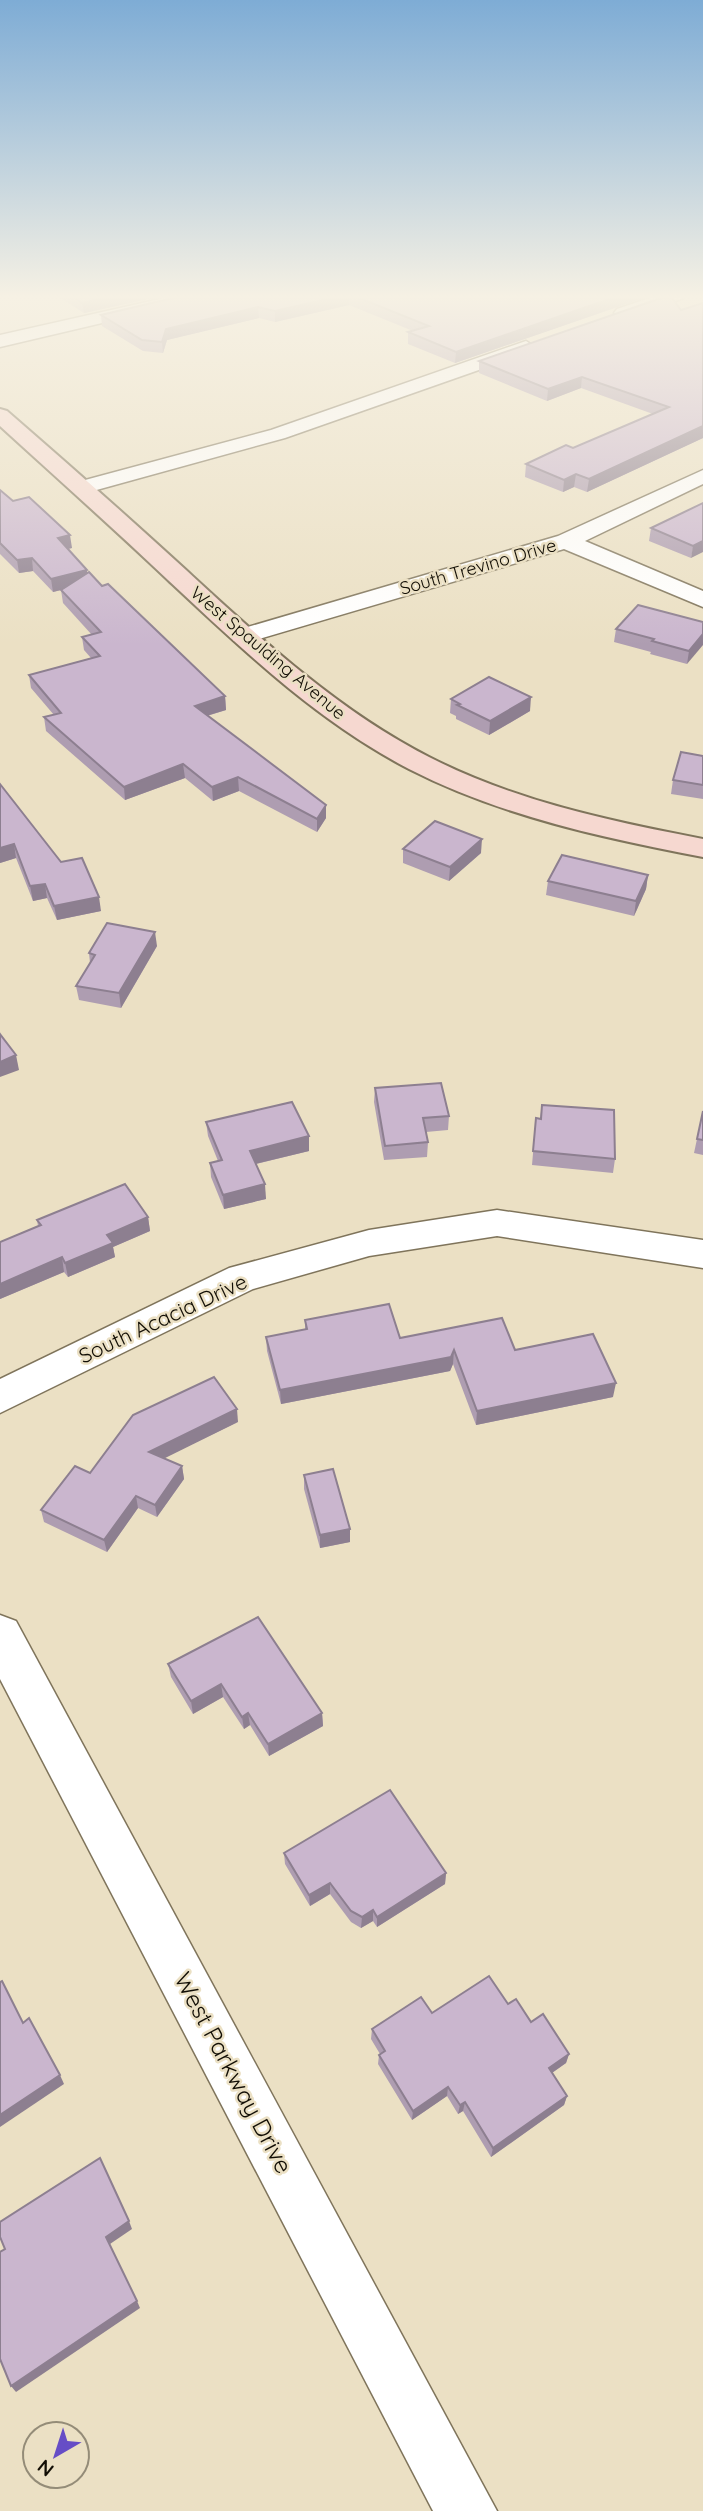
<svg xmlns="http://www.w3.org/2000/svg" width="703" height="2511" font-family="Quicksand,sans-serif">
	<style>
		.lines { fill: none; stroke-linecap: round; stroke-linejoin: round }
		.street-casing { stroke: #7f745b; stroke-width: 3 }
		.secondary-casing { stroke: #7f745b; stroke-width: 4 }
		.street { fill: #fff; fill-rule: evenodd }
		.secondary { fill: #f6d8d0; fill-rule: evenodd }
		.wall { fill: #ae9db1 }
		.shaded-wall { fill: #8d7f90 }
		.building { fill: #cab6ce; stroke: #8d7f90; stroke-width: 2 }
		.labels { text-anchor: middle; stroke-width: 5; stroke-linejoin: round; paint-order: stroke }
		.far-street-label { font-size: 18px; fill: #120e05; stroke: #ebe0c4 }
		.street-label { font-size: 21px; fill: #120e05; stroke: #ebe0c4 }
		.near-street-label { font-size: 24px; fill: #120e05; stroke: #ebe0c4 }
	</style>
	<rect width="100%" height="100%" fill="#ebe0c4"/>
	<g class="lines">
		<g class="street-casing">
			<g id="street">
				<path d="M182 294H213L204 299 0 347V335Z"/>
				<path d="M661 294H687L684 298 629 317 623 318 614 313 617 309Z"/>
				<path d="M526 341 535 347 533 351 285 438 82 494 71 488 74 483 271 430Z"/>
				<path d="M703 470V484L585 541 703 591V607L564 549 252 641H234L231 636 234 631 558 536Z"/>
				<path d="M497 1210 703 1240V1268L497 1236 369 1256 253 1289 0 1413V1379L229 1268 369 1230Z"/>
				<path d="M0 1615 16 1621 497 2511H433L0 1679Z"/>
			</g>
		</g>
		<g class="secondary-casing">
			<path id="secondary" d="M0 409 7 411C67 463 127 516 186 570 261 639 337 710 429 757 515 801 609 821 703 839V857C603 838 501 816 409 769 318 722 243 650 168 580 113 528 56 477 0 426Z"/>
		</g>
		<use href="#street" class="street"/>
		<use href="#secondary" class="secondary"/>
	</g>
	<g class="wall">
		<path d="M54 294H171L84 313Z"/>
		<path d="M191 294H655L455 363 408 344V332L413 331 349 305 275 322 259 318 167 340 163 353 143 351 102 326 101 315Z"/>
		<path d="M670 295 703 438 587 492 574 487 563 492 525 477 526 464 573 448 653 414 581 388 547 401 479 373V361Z"/>
		<path d="M0 490 72 548 67 549 87 570V574L225 696 226 710 207 716 326 818 317 832 239 791 213 801 185 778 125 800 46 731 44 717 54 715 31 688 29 675 91 658 84 650 82 637 92 635 63 603 61 590 53 592 33 571 19 573 0 554Z"/>
		<path d="M703 503 691 558 649 541 651 528Z"/>
		<path d="M703 622 687 664 650 654 651 652 614 642 616 629Z"/>
		<path d="M451 699 530 711 489 735 456 719V716L450 713Z"/>
		<path d="M703 756V799L671 794 673 780Z"/>
		<path d="M0 784 61 862 101 911 57 920 47 898 33 901 16 858 0 863Z"/>
		<path d="M403 849 481 853 449 881 403 863Z"/>
		<path d="M648 875 646 889 634 916 546 895 548 881Z"/>
		<path d="M157 946 121 1008 79 1000 76 986 90 963 89 953Z"/>
		<path d="M375 1088 449 1116 448 1130 426 1132 428 1142 427 1157 384 1160 374 1102Z"/>
		<path d="M542 1105 615 1159 613 1173 532 1165 536 1118 540 1119Z"/>
		<path d="M703 1111V1155L694 1153Z"/>
		<path d="M206 1122 309 1136V1151L256 1164 266 1199 224 1209 211 1177 210 1163 218 1161 208 1136Z"/>
		<path d="M148 1217 150 1231 113 1247 115 1257 68 1277 64 1272 0 1299V1242L38 1226 37 1220Z"/>
		<path d="M305 1320 400 1338 515 1350 613 1397 476 1425 453 1364 450 1371 281 1404 267 1351 266 1337 305 1329Z"/>
		<path d="M238 1422 163 1458 182 1466 184 1479 157 1517 138 1508 107 1552 44 1522 41 1510 90 1473Z"/>
		<path d="M304 1475 350 1529V1542L320 1548 304 1489Z"/>
		<path d="M168 1664 322 1713 323 1726 269 1756 250 1725 244 1729 223 1697 193 1714 171 1677Z"/>
		<path d="M284 1853 446 1873 445 1884 377 1927 373 1921 361 1928 351 1922 330 1894 310 1906 285 1864Z"/>
		<path d="M508 2004 531 2022 569 2054 566 2063 552 2073 567 2096 564 2105 491 2157 463 2111 458 2114 447 2096 412 2120 378 2064 379 2055 380 2054 371 2039 372 2029 432 2013Z"/>
	</g>
	<g class="shaded-wall">
		<path d="M122 294H171L84 313 82 303Z"/>
		<path d="M349 294V305L275 322V311Z"/>
		<path d="M624 294H655L455 363 456 352Z"/>
		<path d="M258 307 259 318 167 340 163 353 162 342 166 329Z"/>
		<path d="M582 377 581 388 547 401 548 389Z"/>
		<path d="M703 426V438L587 492 589 479Z"/>
		<path d="M576 474 574 487 563 492 564 480Z"/>
		<path d="M70 535 72 548 59 551 58 538Z"/>
		<path d="M703 541V552L691 558 693 546Z"/>
		<path d="M32 558 33 571 19 573 17 560Z"/>
		<path d="M87 570 88 583 53 592 51 579Z"/>
		<path d="M703 634V645L687 664 689 651Z"/>
		<path d="M225 696 226 710 196 719 195 706Z"/>
		<path d="M531 697 530 711 489 735 490 721Z"/>
		<path d="M183 764 185 778 125 800 124 787Z"/>
		<path d="M238 777 239 791 213 801 212 787Z"/>
		<path d="M326 805V818L317 832V819Z"/>
		<path d="M482 839 481 853 449 881 450 867Z"/>
		<path d="M14 844 16 858 0 863V848Z"/>
		<path d="M648 875 646 889 634 916 636 901Z"/>
		<path d="M45 884 47 898 33 901 30 886Z"/>
		<path d="M99 897 101 911 57 920 54 906Z"/>
		<path d="M155 932 157 946 121 1008 119 993Z"/>
		<path d="M16 1055 19 1070 0 1077V1062Z"/>
		<path d="M309 1136V1151L251 1165 250 1151Z"/>
		<path d="M265 1184 266 1199 224 1209 223 1195Z"/>
		<path d="M148 1217 150 1231 113 1247 115 1257 68 1277 65 1263 107 1235Z"/>
		<path d="M62 1257 64 1272 0 1299V1284Z"/>
		<path d="M454 1350 453 1364 450 1371 281 1404 280 1390Z"/>
		<path d="M616 1383 613 1397 476 1425 477 1411Z"/>
		<path d="M237 1409 238 1422 151 1465 149 1452Z"/>
		<path d="M182 1466 184 1479 157 1517 155 1505Z"/>
		<path d="M136 1496 138 1508 107 1552 104 1540Z"/>
		<path d="M350 1529V1542L320 1548V1535Z"/>
		<path d="M221 1684 223 1697 193 1714 191 1701Z"/>
		<path d="M248 1713 250 1725 244 1729 242 1717Z"/>
		<path d="M322 1713 323 1726 269 1756 268 1744Z"/>
		<path d="M446 1873 445 1884 377 1927V1917Z"/>
		<path d="M330 1883V1894L310 1906 309 1895Z"/>
		<path d="M373 1910V1921L361 1928 362 1917Z"/>
		<path d="M569 2054 566 2063 546 2077 549 2068Z"/>
		<path d="M60 2075 64 2084 0 2127V2115Z"/>
		<path d="M448 2087 447 2096 412 2120 413 2111Z"/>
		<path d="M567 2096 564 2105 491 2157 493 2148Z"/>
		<path d="M465 2102 463 2111 458 2114 460 2105Z"/>
		<path d="M129 2221 132 2229 110 2244 106 2237Z"/>
		<path d="M137 2301 140 2308 16 2392 11 2386Z"/>
	</g>
	<g class="building">
		<path d="M69 294H122L82 303Z"/>
		<path d="M190 294H349L275 311 258 307 166 329 162 342 142 340 101 315Z"/>
		<path d="M349 294H624L456 352 408 332 429 326Z"/>
		<path d="M670 295 681 310 703 303V426L589 479 576 474 564 480 526 464 566 445 573 448 669 407 582 377 548 389 479 361Z"/>
		<path d="M0 490 13 501 29 497 70 535 58 538 87 570 51 579 32 558 17 560 0 543Z"/>
		<path d="M703 503V541L693 546 651 528Z"/>
		<path d="M89 572 102 586 108 584 225 696 195 706 326 805 317 819 238 777 212 787 183 764 124 787 44 717 61 713 29 675 100 656 82 637 101 632 61 590Z"/>
		<path d="M638 605 703 622V634L689 651 652 641 654 639 616 629Z"/>
		<path d="M489 677 531 697 490 721 457 705 460 704 451 699Z"/>
		<path d="M681 752 703 756V785L673 780Z"/>
		<path d="M0 784 61 862 82 858 99 897 54 906 45 884 30 886 14 844 0 848Z"/>
		<path d="M435 821 482 839 450 867 403 849Z"/>
		<path d="M562 855 648 875 636 901 548 881Z"/>
		<path d="M107 923 155 932 119 993 76 986 95 955 89 953Z"/>
		<path d="M0 1034 16 1055 0 1062Z"/>
		<path d="M441 1083 449 1116 423 1118 428 1142 385 1146 375 1088Z"/>
		<path d="M292 1102 309 1136 250 1151 265 1184 223 1195 210 1163 222 1160 206 1122Z"/>
		<path d="M542 1105 614 1110 615 1159 533 1151 536 1118 541 1119Z"/>
		<path d="M703 1111V1140L697 1139Z"/>
		<path d="M125 1184 148 1217 107 1235 113 1243 65 1263 62 1257 0 1284V1242L41 1225 37 1220Z"/>
		<path d="M389 1304 400 1338 502 1318 515 1350 593 1334 616 1383 477 1411 454 1350 451 1357 280 1390 266 1337 307 1329 305 1320Z"/>
		<path d="M214 1377 237 1409 149 1452 182 1466 155 1505 136 1496 104 1540 41 1510 75 1466 90 1473 133 1415Z"/>
		<path d="M333 1469 350 1529 320 1535 304 1475Z"/>
		<path d="M258 1617 322 1713 268 1744 248 1713 242 1717 221 1684 191 1701 168 1664Z"/>
		<path d="M390 1790 446 1873 377 1917 373 1910 362 1917 351 1911 330 1883 309 1895 284 1853Z"/>
		<path d="M489 1976 508 2004 516 1999 531 2022 543 2014 569 2054 549 2068 567 2096 493 2148 465 2102 460 2105 448 2087 413 2111 379 2055 385 2051 372 2029 421 1997 432 2013Z"/>
		<path d="M2 1981 23 2023 29 2018 60 2075 0 2115V1982Z"/>
		<path d="M100 2158 129 2221 106 2237 137 2301 11 2386 0 2359V2252L5 2249 0 2237V2222Z"/>
	</g>
	<linearGradient id="sky" x2="0" y2="1"><stop stop-color="#7eacd5"/><stop offset="0.46" stop-color="#f6f1e4"/><stop offset="1" stop-color="#f6f1e4" stop-opacity="0"/></linearGradient>
	<rect width="703" height="645" fill="url(#sky)"/>
	<g class="labels">
		<g class="far-street-label">
			<text transform="translate(478 567) rotate(-16)" y="6">South Trevino Drive</text>
			<text transform="translate(268 653) rotate(40)" y="6">West Spaulding Avenue</text>
		</g>
		<g class="street-label">
			<text transform="translate(163 1319) rotate(-25)" y="7">South Acacia Drive</text>
		</g>
		<g class="near-street-label">
			<text transform="translate(233 2073) rotate(62)" y="8">West Parkway Drive</text>
		</g>
	</g>
	<g transform="translate(56 2455) rotate(219)"><circle r="33" fill="#ebe0c4" stroke="#948c78" stroke-width="2"/>
	<path d="M0-5L12 26L0 18L-12 26Z" fill="#664dc6"/>
	<text y="-10" font-size="19" font-weight="bold" text-anchor="middle" fill="#120e05">N</text>
	</g>
</svg>
